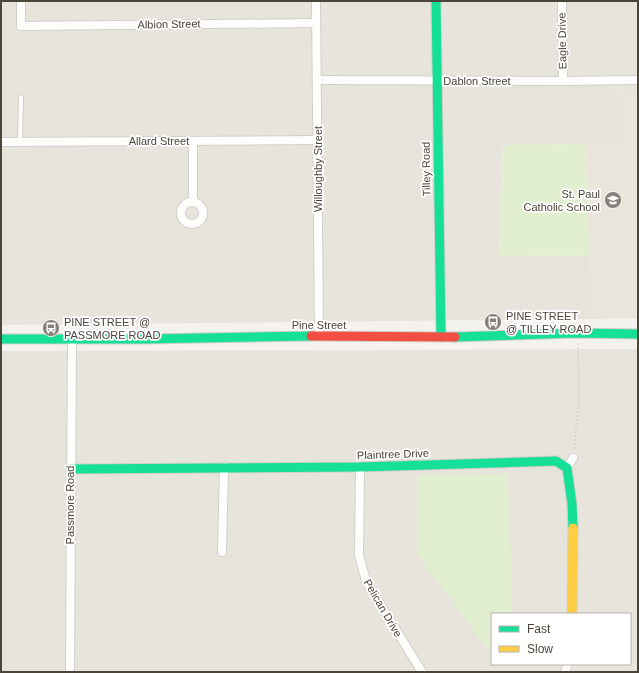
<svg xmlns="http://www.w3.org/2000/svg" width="639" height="673" font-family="Helvetica,sans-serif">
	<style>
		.residential { fill: #e7e4dc; fill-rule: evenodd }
		.education { fill: #eae5da }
		.green { fill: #e1eecf }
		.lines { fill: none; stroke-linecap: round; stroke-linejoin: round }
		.lane-casing { stroke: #d2d0cb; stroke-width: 6 }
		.street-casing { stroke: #d2d0cb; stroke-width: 10 }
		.fast-casing { stroke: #d3cfc5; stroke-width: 11 }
		.slow-casing { stroke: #d3cfc5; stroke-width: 11 }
		.jam-casing { stroke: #d3cfc5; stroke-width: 11 }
		.path { stroke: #d3d2cc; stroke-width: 1.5; stroke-dasharray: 2 2; stroke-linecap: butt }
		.lane { stroke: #fdfdfc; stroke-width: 4 }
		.street { stroke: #fdfdfc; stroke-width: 8 }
		.fast { stroke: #16e098; stroke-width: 9 }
		.slow { stroke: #ffcf43; stroke-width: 9 }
		.jam { stroke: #f24e42; stroke-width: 9 }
		.labels { text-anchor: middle; stroke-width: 3.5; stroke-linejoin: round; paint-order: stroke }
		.street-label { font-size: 11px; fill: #4b4439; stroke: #fff }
		.poi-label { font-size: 11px; fill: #4b4439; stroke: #fff; text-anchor: start }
	</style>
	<rect width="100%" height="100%" fill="#f4f2ee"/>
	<g class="residential">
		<path d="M1 1H638V91L623 92 622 144 503 145 498 255 590 256 593 319 1 325Z"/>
		<path d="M638 349V672H1V351ZM492 614H630V664H492Z"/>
	</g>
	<path class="education" d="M623 91H638V318L593 319 585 144H622Z"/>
	<g class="green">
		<path d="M585 144 590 256 498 255 503 145Z"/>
		<path d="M508 474 512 587 511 614H492V655L417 554V475Z"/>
	</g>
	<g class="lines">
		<g class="lane-casing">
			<path id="lane" d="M20 142 21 97"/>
		</g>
		<g class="street-casing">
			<g id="street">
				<path d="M21 1V26L316 23"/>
				<path d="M316 1 319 336"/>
				<path d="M562 1 563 81"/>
				<path d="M317 80 563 81 638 80"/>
				<path d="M193 141V202"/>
				<path d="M1 142 317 140"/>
				<circle cx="192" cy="213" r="11"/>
				<path d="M360 467 359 555 366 581 422 672"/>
				<path d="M567 468 573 458"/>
				<path d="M222 552 224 467"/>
				<path d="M70 672 72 338"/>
				<path d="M565 672 568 664"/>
			</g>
		</g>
		<g class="fast-casing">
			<g id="fast">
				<path d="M436 1 441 337"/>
				<path d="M455 337 576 333 638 334"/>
				<path d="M1 339H147L311 336"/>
				<path d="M71 469 360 467 556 461 567 468 572 504 573 528"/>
			</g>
		</g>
		<g class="slow-casing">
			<path id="slow" d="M572 614 573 528"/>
		</g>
		<g class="jam-casing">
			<path id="jam" d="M311 336 455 337"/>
		</g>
		<path class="path" d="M574 449 579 400 578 343"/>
		<use href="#lane" class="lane"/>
		<use href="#street" class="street"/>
		<use href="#fast" class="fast"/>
		<use href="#slow" class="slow"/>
		<use href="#jam" class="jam"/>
	</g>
	<defs>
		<g id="school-disc" transform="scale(0.9)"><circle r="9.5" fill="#868178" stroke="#fff"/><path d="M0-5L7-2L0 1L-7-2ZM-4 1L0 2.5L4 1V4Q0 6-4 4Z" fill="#fff"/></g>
		<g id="bus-disc" transform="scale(0.9)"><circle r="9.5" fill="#868178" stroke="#fff"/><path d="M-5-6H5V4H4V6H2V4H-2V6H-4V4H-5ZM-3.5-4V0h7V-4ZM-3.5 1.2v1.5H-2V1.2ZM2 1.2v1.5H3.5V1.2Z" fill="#fff"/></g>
	</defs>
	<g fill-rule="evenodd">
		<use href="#school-disc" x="613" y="200"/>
		<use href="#bus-disc" x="493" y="322"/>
		<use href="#bus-disc" x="51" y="328"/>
	</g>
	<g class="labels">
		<g class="street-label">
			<text transform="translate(169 24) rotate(-1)" y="4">Albion Street</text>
			<text transform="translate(562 41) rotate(-91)" y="4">Eagle Drive</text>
			<text x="477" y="85">Dablon Street</text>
			<text x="159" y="145">Allard Street</text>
			<text transform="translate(318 169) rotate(-90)" y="4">Willoughby Street</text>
			<text transform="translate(426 169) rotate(-91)" y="4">Tilley Road</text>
			<text x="319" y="329">Pine Street</text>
			<text transform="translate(393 454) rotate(-2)" y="4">Plaintree Drive</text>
			<text transform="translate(70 505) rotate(-90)" y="4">Passmore Road</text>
			<text transform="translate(383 608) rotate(60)" y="4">Pelican Drive</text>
		</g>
		<g class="poi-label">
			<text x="600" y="198" text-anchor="end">St. Paul<tspan x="600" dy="13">Catholic School</tspan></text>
			<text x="506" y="320">PINE STREET<tspan x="506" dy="13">@ TILLEY ROAD</tspan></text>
			<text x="64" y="326">PINE STREET @<tspan x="64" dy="13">PASSMORE ROAD</tspan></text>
		</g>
	</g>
	<rect width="639" height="673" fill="none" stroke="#4b4439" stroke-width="4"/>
	<rect x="491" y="613" width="140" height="52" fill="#ffffff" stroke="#b7b4b0"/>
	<rect x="499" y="626" width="20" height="6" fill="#16e098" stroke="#b7b4b0"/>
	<text x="527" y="633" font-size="12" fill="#4b4439">Fast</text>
	<rect x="499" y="646" width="20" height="6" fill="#ffcf43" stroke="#b7b4b0"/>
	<text x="527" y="653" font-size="12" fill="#4b4439">Slow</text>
</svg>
